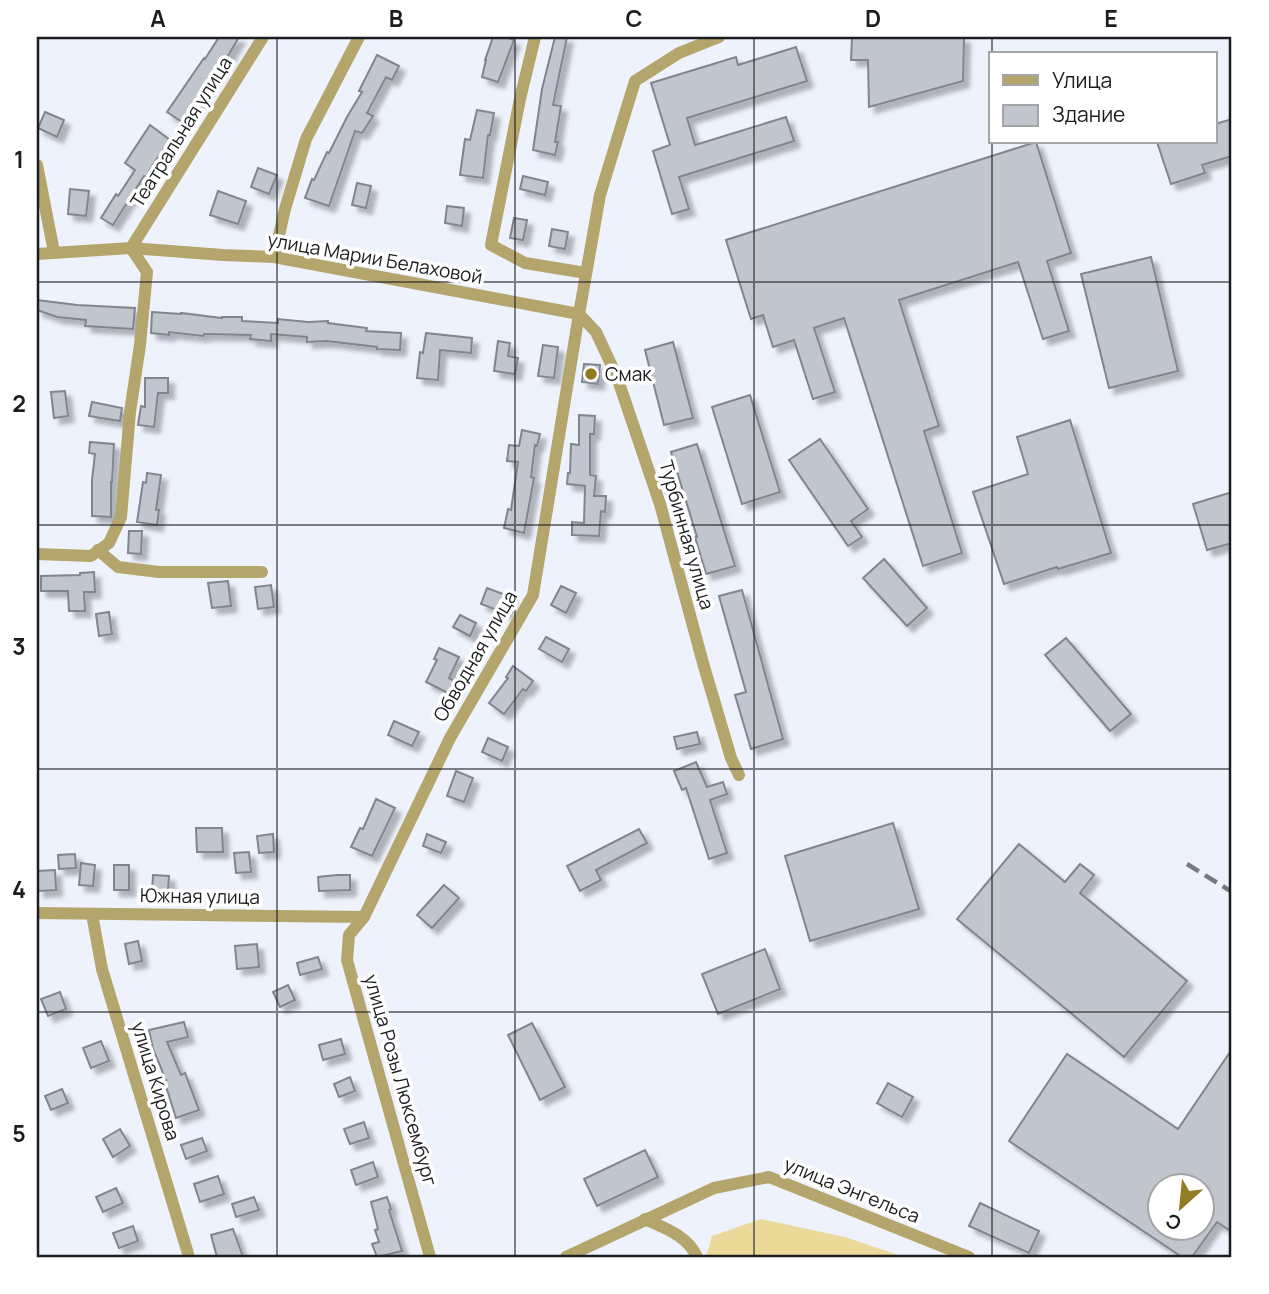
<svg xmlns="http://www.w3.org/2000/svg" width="1269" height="1294" font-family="Manrope,sans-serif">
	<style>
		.green { fill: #ead998 }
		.building { fill: #c0c5ce; stroke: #81858e; stroke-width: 2; fill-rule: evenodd; filter: url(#shadow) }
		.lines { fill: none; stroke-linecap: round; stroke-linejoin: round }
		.minor { stroke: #b4a56c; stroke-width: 12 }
		.rail { stroke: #76797f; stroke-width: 4.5; stroke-dasharray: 14 7; stroke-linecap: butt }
		.grid { fill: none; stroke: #1b1d20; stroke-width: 2; stroke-opacity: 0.55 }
		.poi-dot { fill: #927c23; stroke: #fff; stroke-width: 2.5 }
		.labels { text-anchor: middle; stroke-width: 7; stroke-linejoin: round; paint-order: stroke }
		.street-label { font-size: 19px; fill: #1b1d20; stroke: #fff }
		.poi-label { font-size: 19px; fill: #1b1d20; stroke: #fff; text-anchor: start }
		.neatline { fill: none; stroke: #1b1d20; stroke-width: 2.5 }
		.grid-label { font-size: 23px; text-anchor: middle; font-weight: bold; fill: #1b1d20 }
	</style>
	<defs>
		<filter id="shadow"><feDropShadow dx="6" dy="6" stdDeviation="2" flood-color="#0004"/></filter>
	</defs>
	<rect width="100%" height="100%" fill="#edf2fc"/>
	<path class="green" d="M761 1219 845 1237 904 1257H706L712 1236Z"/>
	<g class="building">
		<path d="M219 37H239L221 68 182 122 167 112 204 58 205 59Z"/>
		<path d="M493 37H505L514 40 498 82 482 77 486 60H485Z"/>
		<path d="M555 37H567L553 105 561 106 555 142H558L555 155 533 150 542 89Z"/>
		<path d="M852 37H964L963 81 869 107 868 60H851Z"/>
		<path d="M796 47 807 81 687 118 695 145 786 117 794 141 679 177 689 209 672 214 653 151 670 145 651 83 736 57 738 65Z"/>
		<path d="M377 55 399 66 392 80 386 77 367 113 373 116 362 133 355 131 329 206 305 198 312 179 314 180 327 152 329 153 347 117 362 92 359 91Z"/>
		<path d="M477 110 494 113 490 135H488L483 178 460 175 465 139 470 140Z"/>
		<path d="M45 112 64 120 57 137 38 128Z"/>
		<path d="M1232 119V156L1202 165 1205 173 1171 184 1157 142H1215V124Z"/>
		<path d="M150 125 170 140 154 163 146 177 144 176 113 225 101 218 116 194 118 196 135 170 125 163Z"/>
		<path d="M1036 142 1071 253 1047 261 1069 331 1043 339 1018 262 899 300 939 426 924 431 962 553 923 566 844 318 814 328 835 392 813 399 794 340 773 347 763 315 751 319 726 240Z"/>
		<path d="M258 168 277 175 269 194 251 187Z"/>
		<path d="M523 176 548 182 545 195 520 189Z"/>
		<path d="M357 183 371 186 366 208 352 205Z"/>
		<path d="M70 189 89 191 86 216 68 214Z"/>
		<path d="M218 191 246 201 238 224 210 215Z"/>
		<path d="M447 206 464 208 462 226 445 223Z"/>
		<path d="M514 218 527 220 523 240 510 238Z"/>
		<path d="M552 229 568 232 565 249 549 246Z"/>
		<path d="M1151 257 1178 371 1109 388 1081 274Z"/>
		<path d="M37 300 77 305 135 308 133 329 85 326 86 320 57 317 37 310Z"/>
		<path d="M152 312 181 314V313L222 318V317H242V321L278 323V319L308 322 328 321V323L367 328 366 331 401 333 400 350 377 349V347L327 341 307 342V337L271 334V341L250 339 251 335 204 334 203 336 169 332V335L151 333Z"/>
		<path d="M426 333 472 338 471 353 440 350 438 380 417 378 420 352 423 353Z"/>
		<path d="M498 341 510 343 508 356 518 358 515 374 494 371Z"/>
		<path d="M673 342 693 418 664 425 645 350Z"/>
		<path d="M543 345 558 347 554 378 538 376Z"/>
		<path d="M584 364 600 365 598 384 582 382Z"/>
		<path d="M145 378H168V393H158L154 427 138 425 141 406 145 407Z"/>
		<path d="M65 391 68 416 54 418 51 392Z"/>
		<path d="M750 395 780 492 742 504 712 407Z"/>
		<path d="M92 402 122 408 120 421 89 416Z"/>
		<path d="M579 415 595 416 594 434H590V475L596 476 594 496H606L605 512 601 511 599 536 572 535V522L584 523 585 486 567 484 568 473H570L571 444 579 445Z"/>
		<path d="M1070 420 1111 553 1058 569 1057 567 1004 584 973 492 1028 474 1017 437Z"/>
		<path d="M522 430 540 434 537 446 535 445 531 477 534 478 524 533 504 528 508 509 511 510 518 462 507 461 509 445 519 446Z"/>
		<path d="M820 439 868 509 851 521 862 537 848 546 789 460Z"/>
		<path d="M90 442 114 444 112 482H111V517L92 516V480L95 454 89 453Z"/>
		<path d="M697 444 735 566 706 574 695 537H697L671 452Z"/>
		<path d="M147 473 161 475 156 510H159L157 525 137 522 143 482 146 483Z"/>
		<path d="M1232 492V543L1207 550 1193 504Z"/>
		<path d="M129 531H142L141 554 128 553Z"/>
		<path d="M884 559 927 608 907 626 863 578Z"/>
		<path d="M94 572 95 592H84L85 611H69L68 591H41V576L80 575V573Z"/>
		<path d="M228 581 231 606 212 608 208 583Z"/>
		<path d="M271 585 274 607 258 609 255 587Z"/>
		<path d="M561 586 576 593 566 613 551 605Z"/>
		<path d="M487 588 511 597 505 613 481 604Z"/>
		<path d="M742 590 783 739 751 749 735 695 746 692 719 596Z"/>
		<path d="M109 612 112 634 99 636 96 614Z"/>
		<path d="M460 615 476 623 470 636 453 627Z"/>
		<path d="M546 637 569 649 562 662 539 649Z"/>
		<path d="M1066 638 1131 714 1110 731 1045 655Z"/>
		<path d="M439 648 459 657 449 678 458 683 452 695 426 682 437 660 434 659Z"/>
		<path d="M513 666 533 681 526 691 523 689 504 714 489 703 508 678 506 677Z"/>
		<path d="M394 721 419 732 412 746 388 735Z"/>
		<path d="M697 732 700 744 677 749 674 737Z"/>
		<path d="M488 738 508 747 502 761 482 752Z"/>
		<path d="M696 762 707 787 723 782 727 794 710 800 727 853 709 859 686 788 682 790 674 771Z"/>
		<path d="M456 771 473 778 464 802 447 796Z"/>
		<path d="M376 799 395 808 372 856 351 847 360 828 363 829Z"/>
		<path d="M893 823 919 909 810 941 785 856Z"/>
		<path d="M196 828H222L223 852H197Z"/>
		<path d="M639 829 647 843 596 870 601 880 580 891 567 866Z"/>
		<path d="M273 834 274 852 259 853 257 836Z"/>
		<path d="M427 834 446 842 441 853 423 846Z"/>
		<path d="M1019 844 1065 882 1080 864 1094 875 1080 893 1187 981 1124 1057 957 919Z"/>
		<path d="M249 852 251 872 236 873 234 853Z"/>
		<path d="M75 854 76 868 59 869 58 855Z"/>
		<path d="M81 863 95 865 93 886 79 885Z"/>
		<rect x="114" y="865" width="15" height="25"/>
		<path d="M55 870 56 890 38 891 37 871Z"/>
		<path d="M153 875 169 876 168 891H152Z"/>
		<path d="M337 875H350V890L319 891 318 877Z"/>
		<path d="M444 885 459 898 432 928 417 915Z"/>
		<path d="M138 941 142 961 129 964 125 944Z"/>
		<path d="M257 944 259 967 237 969 235 946Z"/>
		<path d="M765 949 780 989 718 1014 702 974Z"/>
		<path d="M318 957 322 969 300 975 297 963Z"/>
		<path d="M288 985 295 1000 280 1007 273 992Z"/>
		<path d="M60 992 66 1009 48 1016 41 999Z"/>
		<path d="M184 1022 188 1037 167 1042 181 1075 185 1073 199 1110 176 1118 164 1080H166L153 1049 149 1030Z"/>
		<path d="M532 1023 565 1087 540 1100 508 1035Z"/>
		<path d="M341 1039 345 1054 323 1060 319 1045Z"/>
		<path d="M101 1041 109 1061 91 1068 83 1048Z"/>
		<path d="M1232 1049V1232L1217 1222 1192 1257H1182L1009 1141 1067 1054 1178 1129ZM1160 1186H1202V1228H1160Z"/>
		<path d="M350 1077 355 1091 339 1097 334 1084Z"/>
		<path d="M888 1083 913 1097 902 1117 877 1103Z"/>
		<path d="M62 1089 68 1103 51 1110 45 1096Z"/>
		<path d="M364 1122 369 1138 350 1144 344 1129Z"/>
		<path d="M120 1129 130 1146 113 1157 103 1139Z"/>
		<path d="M202 1138 207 1151 186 1159 181 1145Z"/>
		<path d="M645 1150 658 1177 597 1206 584 1179Z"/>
		<path d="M373 1162 378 1177 356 1185 351 1170Z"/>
		<path d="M218 1176 224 1194 200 1202 194 1184Z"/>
		<path d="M116 1188 123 1203 103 1212 96 1197Z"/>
		<path d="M254 1197 259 1210 236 1217 232 1204Z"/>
		<path d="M387 1197 391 1209 389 1210 402 1251 377 1257 372 1244 379 1242 375 1230 378 1229 371 1202Z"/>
		<path d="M980 1203 1039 1231 1029 1253 969 1226Z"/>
		<path d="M133 1226 138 1241 119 1248 113 1233Z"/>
		<path d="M233 1229 243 1257H217L211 1235Z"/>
	</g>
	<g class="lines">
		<g class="minor">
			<path d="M535 37 520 99 491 245 525 263 586 273"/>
			<path d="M37 165 54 252"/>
			<path d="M131 248 263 37"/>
			<path d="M37 254 131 248 223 255 274 257 579 314"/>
			<path d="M274 257 285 209 306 139 359 37"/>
			<path d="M579 314 596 332 617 377 660 504 703 663 731 758 739 775"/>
			<path d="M98 550 118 567 159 572H262"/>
			<path d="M37 554 91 556 109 543 121 517 130 412 140 345 147 272 131 248"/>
			<path d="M37 913 364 917"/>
			<path d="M92 914 102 969 189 1257"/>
			<path d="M645 1219C665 1228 688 1236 697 1257"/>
			<path d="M430 1257 347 960 349 935 364 917 450 738 533 595 579 314 600 195 635 81 679 53 719 37"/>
			<path d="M566 1257 714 1188 769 1177 969 1257"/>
		</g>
		<path class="rail" d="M1187 864 1232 892"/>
	</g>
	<path class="grid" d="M277 37V1257M515 37V1257M754 37V1257M992 37V54M992 142V1257M37 282H1232M37 525H1232M37 769H1232M37 1012H1232"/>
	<circle class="poi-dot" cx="591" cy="374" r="7"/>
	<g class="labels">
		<g class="street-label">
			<text transform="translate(181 132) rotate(-58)" y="7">Театральная улица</text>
			<text transform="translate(375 258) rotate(10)" y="7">улица Марии Белаховой</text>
			<text transform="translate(687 535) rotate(74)" y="7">Турбинная улица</text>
			<text transform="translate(475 656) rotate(-60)" y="7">Обводная улица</text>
			<text transform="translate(200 896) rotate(1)" y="7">Южная улица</text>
			<text transform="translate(401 1080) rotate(74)" y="7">улица Розы Люксембург</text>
			<text transform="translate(156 1081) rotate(73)" y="7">улица Кирова</text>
			<text transform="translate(852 1190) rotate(22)" y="7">улица Энгельса</text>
		</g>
		<g class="poi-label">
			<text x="605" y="381">Смак</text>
		</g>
	</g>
	<rect width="1269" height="1294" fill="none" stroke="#ffffff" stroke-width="77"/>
	<rect x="989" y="52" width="228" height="91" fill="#ffffff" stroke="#a4a5a6" stroke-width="2"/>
	<rect x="1003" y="75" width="35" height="10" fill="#b4a56c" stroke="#a4a5a6" stroke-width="2"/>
	<text x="1052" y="88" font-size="21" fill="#1b1d20">Улица</text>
	<rect x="1003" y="105" width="35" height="21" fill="#c0c5ce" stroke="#a4a5a6" stroke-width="2"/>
	<text x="1052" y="122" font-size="21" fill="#1b1d20">Здание</text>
	<g transform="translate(1181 1207) rotate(207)"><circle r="33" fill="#ffffff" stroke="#a4a5a6" stroke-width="2"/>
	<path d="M0-5L12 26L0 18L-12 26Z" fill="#927c23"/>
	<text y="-10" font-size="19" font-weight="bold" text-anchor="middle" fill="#1b1d20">С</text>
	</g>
	<rect x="38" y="38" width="1192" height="1218" class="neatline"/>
	<g class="grid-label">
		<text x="158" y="27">A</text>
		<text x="396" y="27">B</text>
		<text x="634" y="27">C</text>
		<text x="873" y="27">D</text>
		<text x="1111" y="27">E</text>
		<text x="19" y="168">1</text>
		<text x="19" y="412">2</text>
		<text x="19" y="655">3</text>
		<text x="19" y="898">4</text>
		<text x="19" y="1142">5</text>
	</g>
</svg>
